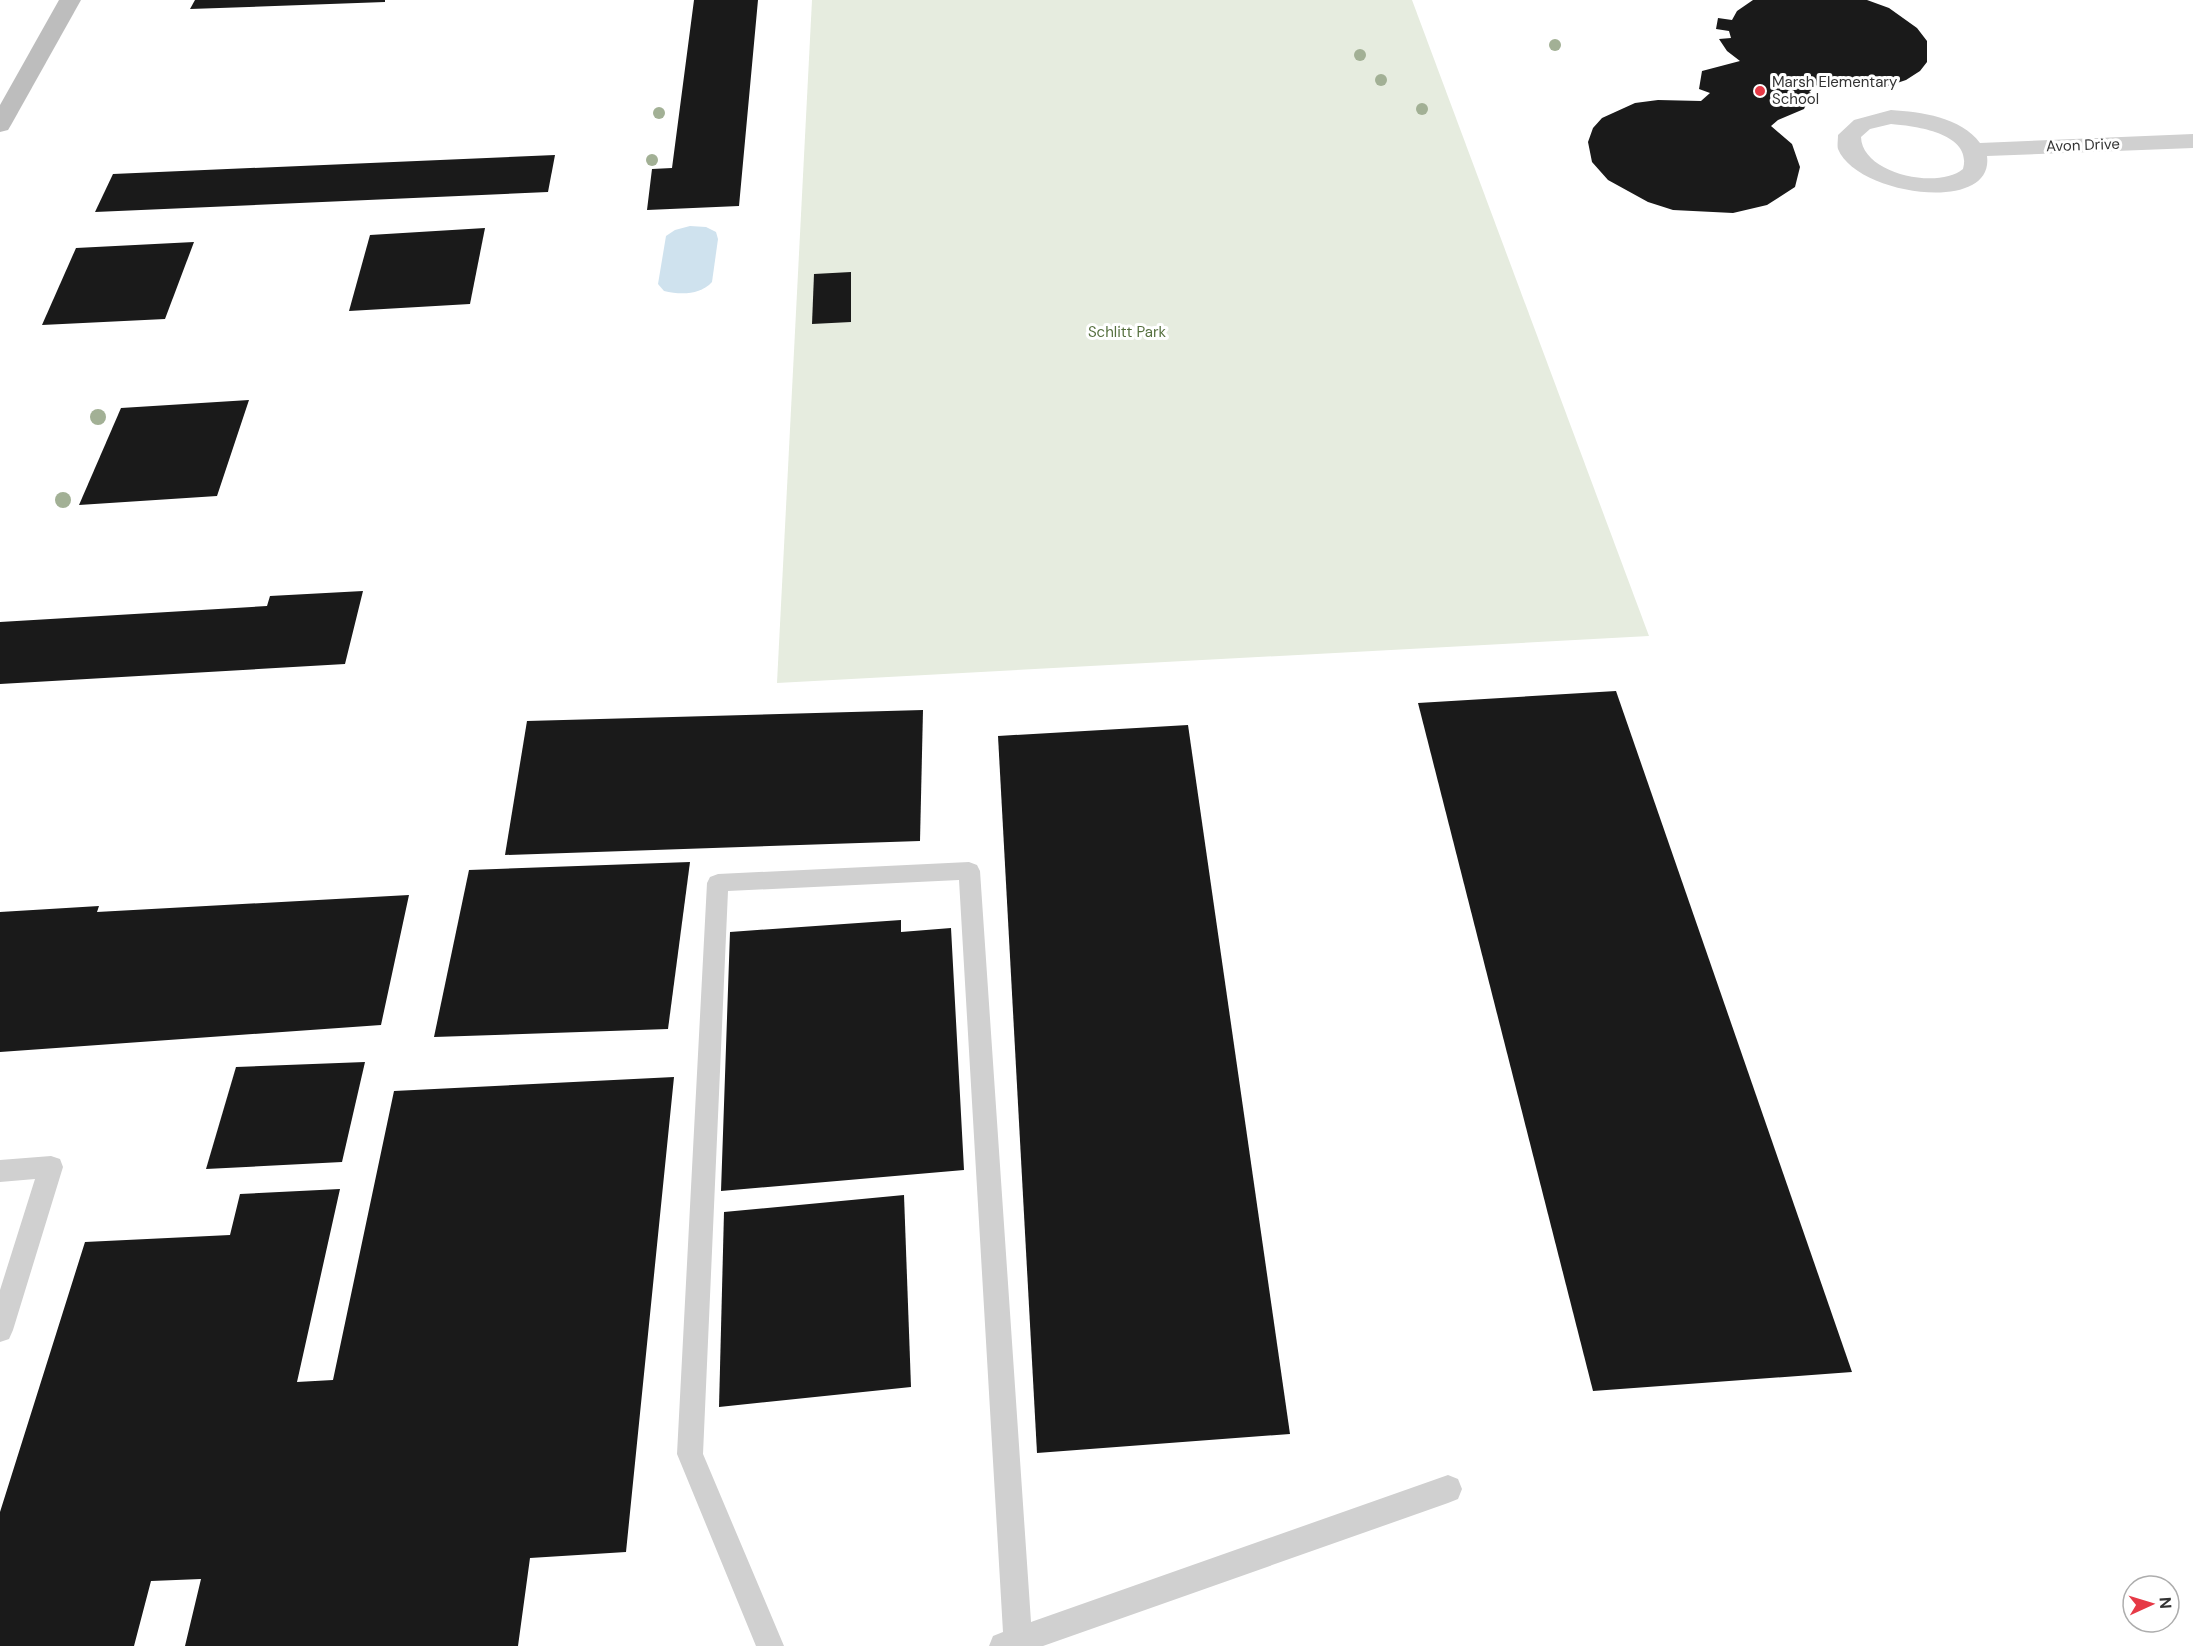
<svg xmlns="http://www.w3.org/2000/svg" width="2193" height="1646" font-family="'DM Sans',sans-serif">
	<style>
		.green { fill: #e6ecdf }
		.water { fill: #cfe2ee }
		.building { fill: #1a1a1a }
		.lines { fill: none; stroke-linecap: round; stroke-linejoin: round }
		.lane { fill: #d0d0d0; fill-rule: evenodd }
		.street { fill: #d0d0d0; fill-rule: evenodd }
		.secondary { fill: #bdbdbd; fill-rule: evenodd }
		.tree { fill: #a2b095 }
		.poi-dot { fill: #e63946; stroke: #fff; stroke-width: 2 }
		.labels { text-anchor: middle; stroke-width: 6; stroke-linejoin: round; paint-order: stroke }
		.far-poi-label { font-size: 15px; fill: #333; stroke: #fff; text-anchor: start }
		.far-street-label { font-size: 15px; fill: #333; stroke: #fff }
		.far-park-label { font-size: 15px; fill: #56703f; stroke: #fff }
	</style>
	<rect width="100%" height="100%" fill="#fff"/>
	<path class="green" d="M812 0H1412L1649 636 777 683Z"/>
	<path class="water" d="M690 226 706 227 716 232 718 239 712 282C700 295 681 295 664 291L658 284 666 236 675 230Z"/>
	<g class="building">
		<path d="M195 0H385V2L190 9Z"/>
		<path d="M694 0H758L739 206 647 210 652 169 672 168Z"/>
		<path d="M1753 0H1867L1889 8 1917 28 1927 41V62L1920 71 1906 80 1888 86 1867 89 1817 85 1809 92 1811 93 1804 109 1778 120 1771 126 1792 144 1800 167 1795 187 1767 205 1733 213 1673 210 1648 202 1608 180 1592 162 1588 142 1593 128 1602 118 1635 103 1658 100 1701 101 1710 93 1699 89 1702 71 1740 61 1727 51 1719 39 1731 38 1729 31 1716 29 1718 18 1732 20 1737 11Z"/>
		<path d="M555 155 548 192 95 212 113 174Z"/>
		<path d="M485 228 470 304 349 311 370 235Z"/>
		<path d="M194 242 165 319 42 325 76 248Z"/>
		<path d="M851 272V322L812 324 814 274Z"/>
		<path d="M249 400 217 496 79 505 121 408Z"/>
		<path d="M363 591 345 664 0 684V622L267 606 270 596Z"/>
		<path d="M1616 691 1852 1372 1593 1391 1418 703Z"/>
		<path d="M923 710 920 841 505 855 527 721Z"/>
		<path d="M1188 725 1290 1434 1037 1453 998 736Z"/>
		<path d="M690 862 668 1029 434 1037 469 870Z"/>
		<path d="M409 895 381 1025 0 1052V912L99 906 97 912Z"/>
		<path d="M901 920V932L951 928 964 1170 721 1191 730 932Z"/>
		<path d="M365 1062 342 1162 206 1169 236 1067Z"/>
		<path d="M674 1077 626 1552 530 1558 518 1646H185L201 1579 151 1581 134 1646H0V1512L85 1242 230 1235 240 1194 340 1189 297 1382 333 1380 394 1091Z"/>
		<path d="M904 1195 911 1387 719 1407 724 1212Z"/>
	</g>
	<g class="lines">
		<g class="lane">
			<path d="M969 862 977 865 980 871 1031 1622 1448 1475 1458 1479 1462 1489 1458 1499 1448 1503 1043 1646H989L993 1636 1003 1632 959 880 728 891 703 1454 784 1646H756L677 1454 707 883 710 877 718 874Z"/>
			<path d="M51 1156 60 1159 63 1167 13 1330 9 1339 0 1342V1290L35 1179 0 1182V1160Z"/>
		</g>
		<path class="street" d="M1891 110C1921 112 1961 117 1980 143L2193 134V148L1987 156C1995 215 1856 195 1838 149 1837 146 1838 140 1838 135L1854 120ZM1891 124C1915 126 1973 133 1963 169 1938 190 1862 174 1861 137L1870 129Z"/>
		<path class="secondary" d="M59 0H81L11 125 8 130 0 132V105Z"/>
	</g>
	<g class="tree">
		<circle cx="1555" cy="45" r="6"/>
		<circle cx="1360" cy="55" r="6"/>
		<circle cx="1381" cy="80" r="6"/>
		<circle cx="1422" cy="109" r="6"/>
		<circle cx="659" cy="113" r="6"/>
		<circle cx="652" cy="160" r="6"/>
		<circle cx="98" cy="417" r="8"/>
		<circle cx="63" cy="500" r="8"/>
	</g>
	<circle class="poi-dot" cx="1760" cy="91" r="6"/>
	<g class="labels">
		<g class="far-poi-label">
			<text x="1772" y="87">Marsh Elementary<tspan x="1772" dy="17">School</tspan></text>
		</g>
		<g class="far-street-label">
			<text transform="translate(2083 145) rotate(-2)" y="5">Avon Drive</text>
		</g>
		<g class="far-park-label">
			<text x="1127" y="337">Schlitt Park</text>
		</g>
	</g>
	<g transform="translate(2151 1604) rotate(86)"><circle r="28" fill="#ffffff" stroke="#adadad" stroke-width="1.5"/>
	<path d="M0-4.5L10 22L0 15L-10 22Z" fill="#e63946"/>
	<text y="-9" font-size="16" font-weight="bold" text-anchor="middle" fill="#333333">N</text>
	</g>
</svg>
